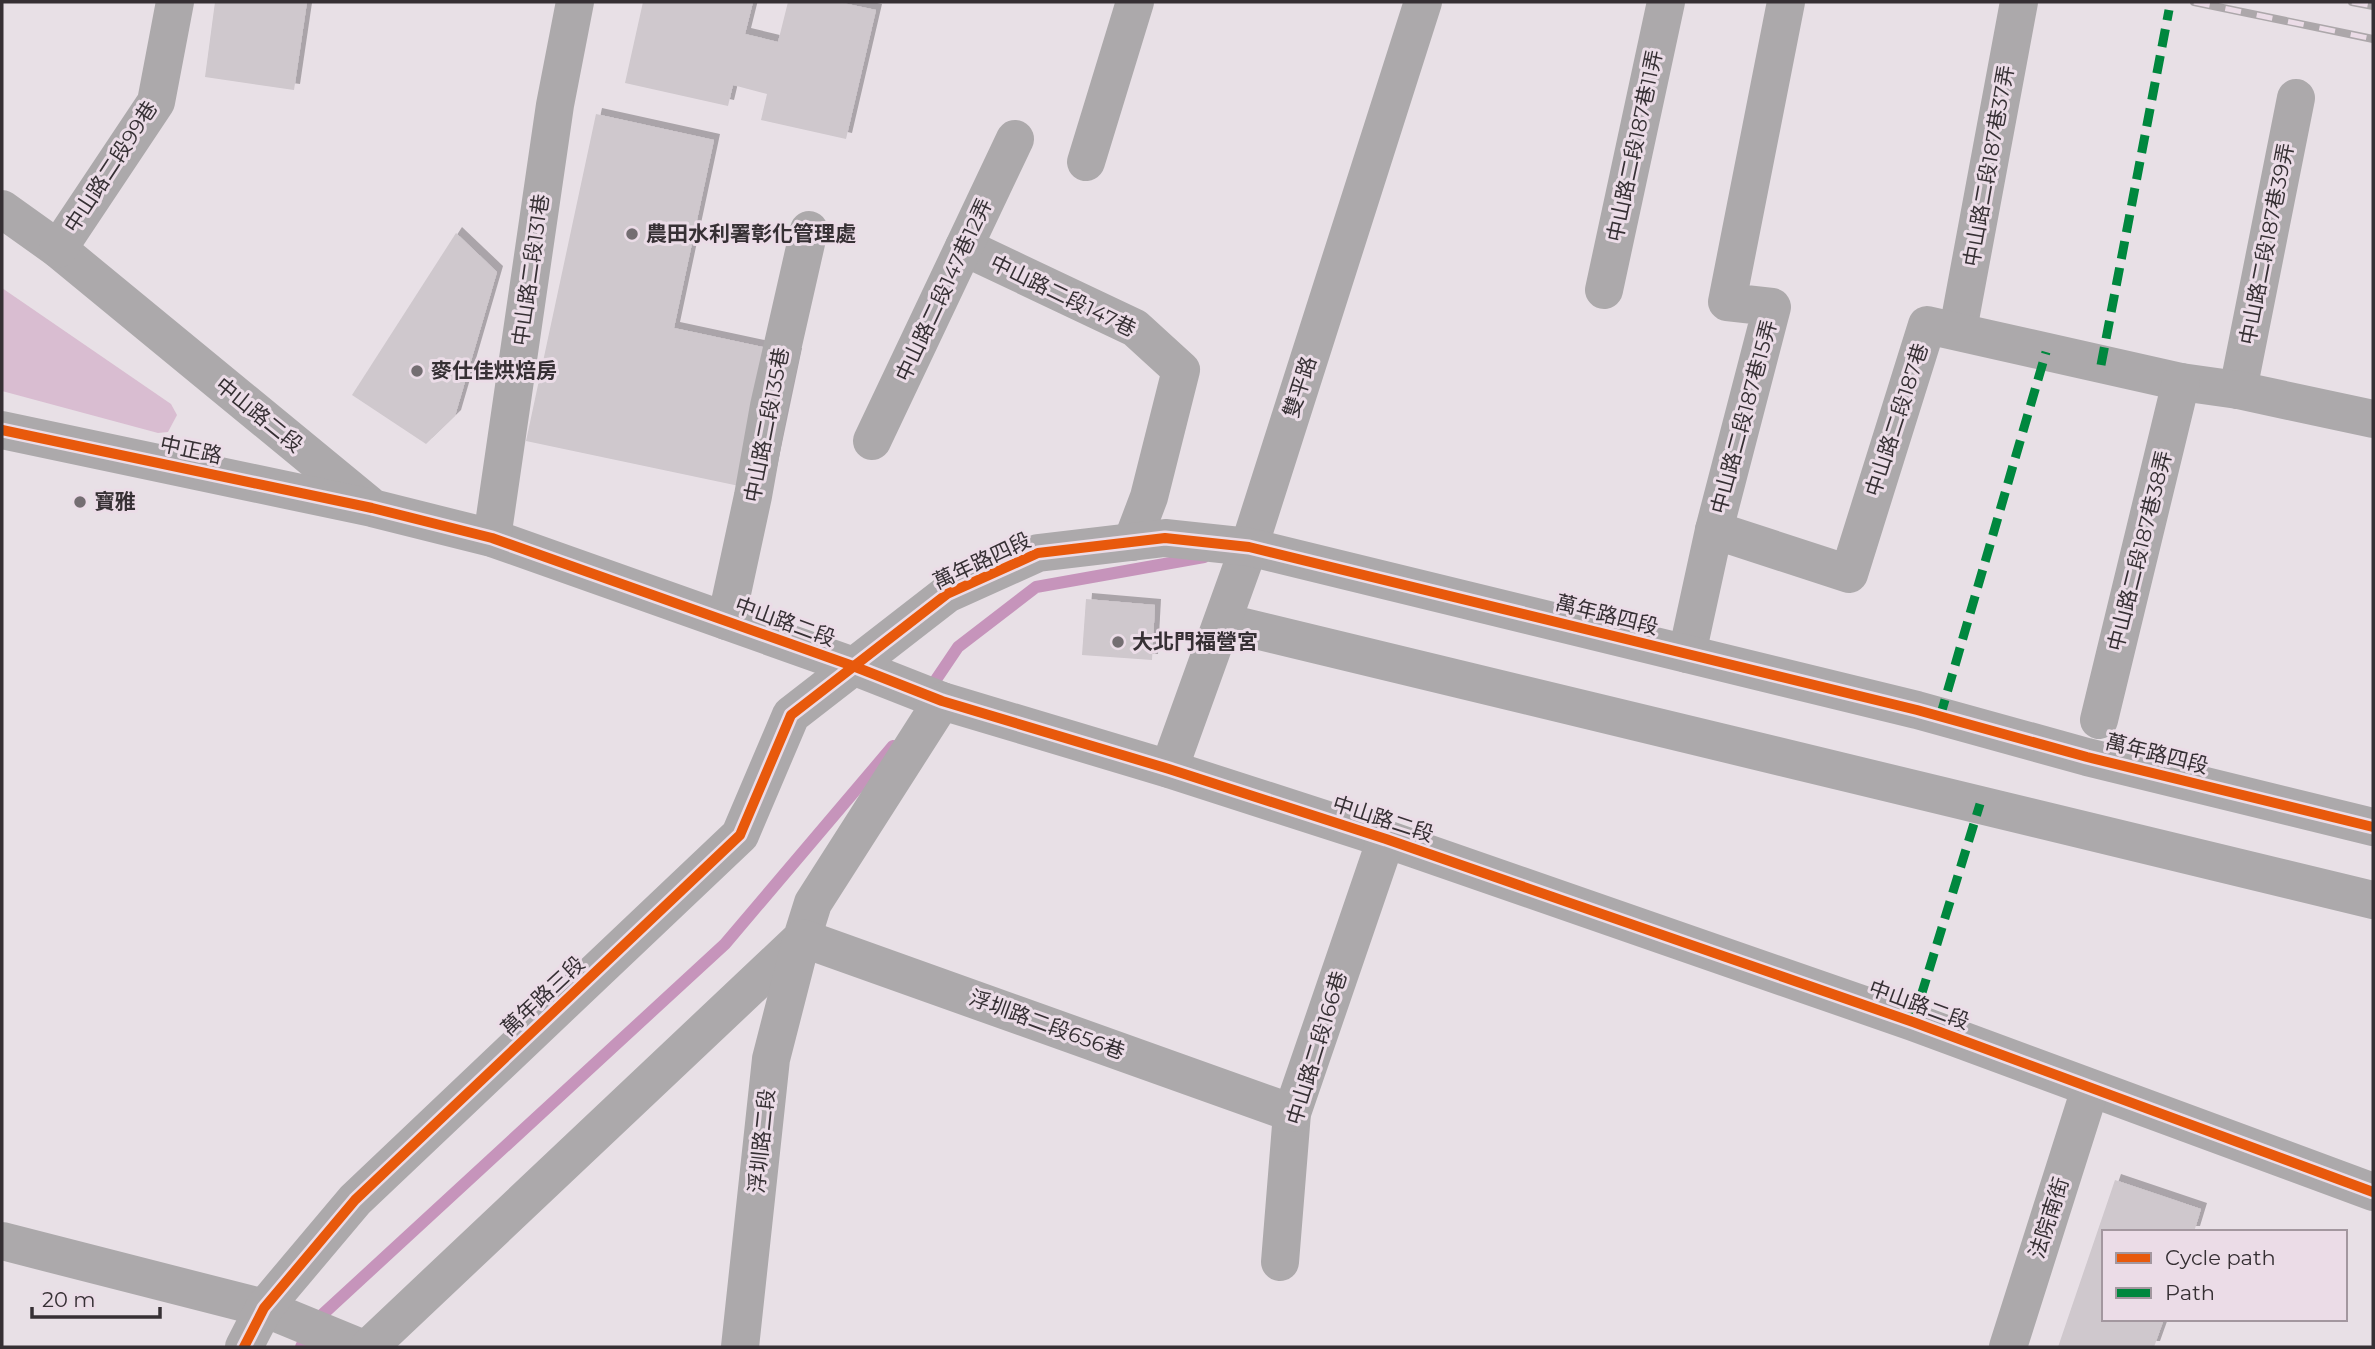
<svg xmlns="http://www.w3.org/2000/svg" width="2375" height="1349" font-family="Montserrat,'Noto Sans TC',sans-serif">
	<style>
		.green { fill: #d9bdd1 }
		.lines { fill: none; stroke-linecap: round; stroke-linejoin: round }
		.stream { stroke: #c694bb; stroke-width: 12 }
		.building { fill: #cfc8cd; filter: url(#shadow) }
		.minor { stroke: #aca9ab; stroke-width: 38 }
		.rail-casing { stroke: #aca7aa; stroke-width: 8 }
		.rail { stroke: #ebdce7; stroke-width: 5; stroke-dasharray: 16; stroke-linecap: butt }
		.quiet { stroke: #00873e; stroke-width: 9; stroke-dasharray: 18 9; stroke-linecap: butt }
		.cycleway-casing { stroke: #ebdce7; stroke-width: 15 }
		.cycleway { stroke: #e8590c; stroke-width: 10 }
		.poi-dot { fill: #746e72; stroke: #ebdce7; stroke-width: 2.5 }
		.labels { text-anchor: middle; stroke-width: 6; stroke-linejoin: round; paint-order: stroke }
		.street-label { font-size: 21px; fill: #363034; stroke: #ebdce7 }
		.poi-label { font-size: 21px; font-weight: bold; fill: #363034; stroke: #ebdce7; text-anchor: start }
	</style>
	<defs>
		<filter id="shadow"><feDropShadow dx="6" dy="-6" stdDeviation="0" flood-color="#0004"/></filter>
	</defs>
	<rect width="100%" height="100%" fill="#e8e0e6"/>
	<path class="green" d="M2 288 171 404 177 415 168 432 158 433 2 391Z"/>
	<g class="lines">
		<g class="stream">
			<path d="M929 690 958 647 1036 587 1204 557"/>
			<path d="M301 1347 310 1326 725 944 893 746"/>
		</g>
	</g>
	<g class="building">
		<path d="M215 2H307L294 90 205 77Z"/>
		<path d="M643 2H753L745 34 778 42 788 2H838L876 10 846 139 761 120 767 94 733 85 728 106 625 83Z"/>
		<path d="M596 114 714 140 674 328 796 354 767 492 526 441Z"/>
		<path d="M456 233 497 272 455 416 426 444 352 395Z"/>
		<path d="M1086 599 1155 605 1152 660 1082 655Z"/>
		<path d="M2115 1180 2201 1209 2194 1232H2104V1319H2164L2154 1347H2058Z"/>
	</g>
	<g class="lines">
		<g class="minor">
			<path d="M1086 162 1135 2"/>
			<path d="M2 209 58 249 368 504"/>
			<path d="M964 247 1135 328 1181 370 1149 497 1132 542"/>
			<path d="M58 249 156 102 175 2"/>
			<path d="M1604 290 1666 2"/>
			<path d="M1958 330 2019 2"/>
			<path d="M2238 390 2296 98"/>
			<path d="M2 430 372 508 492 538 853 666 942 701 1169 769 1386 839 1913 1022 2373 1192"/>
			<path d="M872 441 1015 139"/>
			<path d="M1714 530 1772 307 1727 302 1786 2"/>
			<path d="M492 538 555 105 575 2"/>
			<path d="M726 621 753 496 769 406 809 230"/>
			<path d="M1223 622 2373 900"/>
			<path d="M1687 654 1714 530 1849 574 1927 325 2181 382 2238 390 2373 419"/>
			<path d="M2099 720 2181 382"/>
			<path d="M1169 769 1249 547 1423 2"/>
			<path d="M2 1241 264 1308 359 1347"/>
			<path d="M1280 1262 1292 1113 1386 839"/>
			<path d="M244 1347 264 1308 355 1200 740 835 791 715 947 594 1038 553 1165 538 1249 547 1917 710 2087 757 2373 827"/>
			<path d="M369 1347 802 938 813 903 942 701"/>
			<path d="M740 1347 771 1059 802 938 1292 1113"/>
			<path d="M2008 1347 2090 1089"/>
		</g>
		<g class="rail-casing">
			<g id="rail">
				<path d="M2194 2 2373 39"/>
				<path d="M2352 2 2373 6"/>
			</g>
		</g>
		<use href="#rail" class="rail"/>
		<g class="quiet">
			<path d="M2101 365 2169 10"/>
			<path d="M1940 717 2046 352"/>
			<path d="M1913 1022 1980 804"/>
		</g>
		<g class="cycleway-casing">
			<g id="cycleway">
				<path d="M2 430 372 508 492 538 853 666 942 701 1169 769 1386 839 1913 1022 2373 1192"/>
				<path d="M244 1347 264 1308 355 1200 740 835 791 715 947 594 1038 553 1165 538 1249 547 1917 710 2087 757 2373 827"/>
			</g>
		</g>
		<use href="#cycleway" class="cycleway"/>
	</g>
	<g class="poi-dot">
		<circle cx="632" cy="234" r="7"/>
		<circle cx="417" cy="371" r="7"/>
		<circle cx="80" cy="502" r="7"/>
		<circle cx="1118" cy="642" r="7"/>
	</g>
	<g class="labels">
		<g class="street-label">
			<text transform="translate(1635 146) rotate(-78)" y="7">中山路二段187巷11弄</text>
			<text transform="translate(1989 166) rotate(-80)" y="7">中山路二段187巷37弄</text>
			<text transform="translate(111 167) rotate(-57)" y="7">中山路二段99巷</text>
			<text transform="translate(2267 244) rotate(-79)" y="7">中山路二段187巷39弄</text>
			<text transform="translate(531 270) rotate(-82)" y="7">中山路二段131巷</text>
			<text transform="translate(944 290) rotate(-65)" y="7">中山路二段147巷12弄</text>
			<text transform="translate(1063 296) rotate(26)" y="7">中山路二段147巷</text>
			<text transform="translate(1300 387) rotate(-72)" y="7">雙平路</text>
			<text transform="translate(259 415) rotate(39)" y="7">中山路二段</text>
			<text transform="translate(1744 417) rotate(-75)" y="7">中山路二段187巷15弄</text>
			<text transform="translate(1897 420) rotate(-72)" y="7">中山路二段187巷</text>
			<text transform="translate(767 425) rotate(-79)" y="7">中山路二段135巷</text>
			<text transform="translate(191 450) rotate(12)" y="7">中正路</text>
			<text transform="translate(2140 551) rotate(-76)" y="7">中山路二段187巷38弄</text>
			<text transform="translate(982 561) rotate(-25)" y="7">萬年路四段</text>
			<text transform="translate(1607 615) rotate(14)" y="7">萬年路四段</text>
			<text transform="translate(785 622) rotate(20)" y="7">中山路二段</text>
			<text transform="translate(2157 754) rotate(14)" y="7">萬年路四段</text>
			<text transform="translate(1383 819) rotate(18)" y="7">中山路二段</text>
			<text transform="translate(543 996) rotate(-43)" y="7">萬年路三段</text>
			<text transform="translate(1919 1005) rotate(20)" y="7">中山路二段</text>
			<text transform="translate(1047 1025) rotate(20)" y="7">浮圳路二段656巷</text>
			<text transform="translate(1317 1048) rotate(-73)" y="7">中山路二段166巷</text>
			<text transform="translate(762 1141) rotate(-84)" y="7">浮圳路二段</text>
			<text transform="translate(2049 1218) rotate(-72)" y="7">法院南街</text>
		</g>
		<g class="poi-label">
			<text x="646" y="241">農田水利署彰化管理處</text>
			<text x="431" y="378">麥仕佳烘焙房</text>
			<text x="94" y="509">寶雅</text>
			<text x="1132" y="649">大北門福營宮</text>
		</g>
	</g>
	<rect width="2375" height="1349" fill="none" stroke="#363034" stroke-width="7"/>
	<rect x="2102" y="1230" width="245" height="91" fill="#ebdce7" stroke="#a3979f" stroke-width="2"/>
	<rect x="2116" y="1253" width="35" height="10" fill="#e8590c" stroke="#a3979f" stroke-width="2"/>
	<text x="2165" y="1265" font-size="21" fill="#363034">Cycle path</text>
	<rect x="2116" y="1288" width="35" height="10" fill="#00873e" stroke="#a3979f" stroke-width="2"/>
	<text x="2165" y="1300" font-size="21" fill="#363034">Path</text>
	<path d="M32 1307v10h128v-10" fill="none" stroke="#363034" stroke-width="3.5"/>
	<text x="42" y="1307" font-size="21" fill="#363034" stroke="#ebdce7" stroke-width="5" paint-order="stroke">20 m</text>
</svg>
